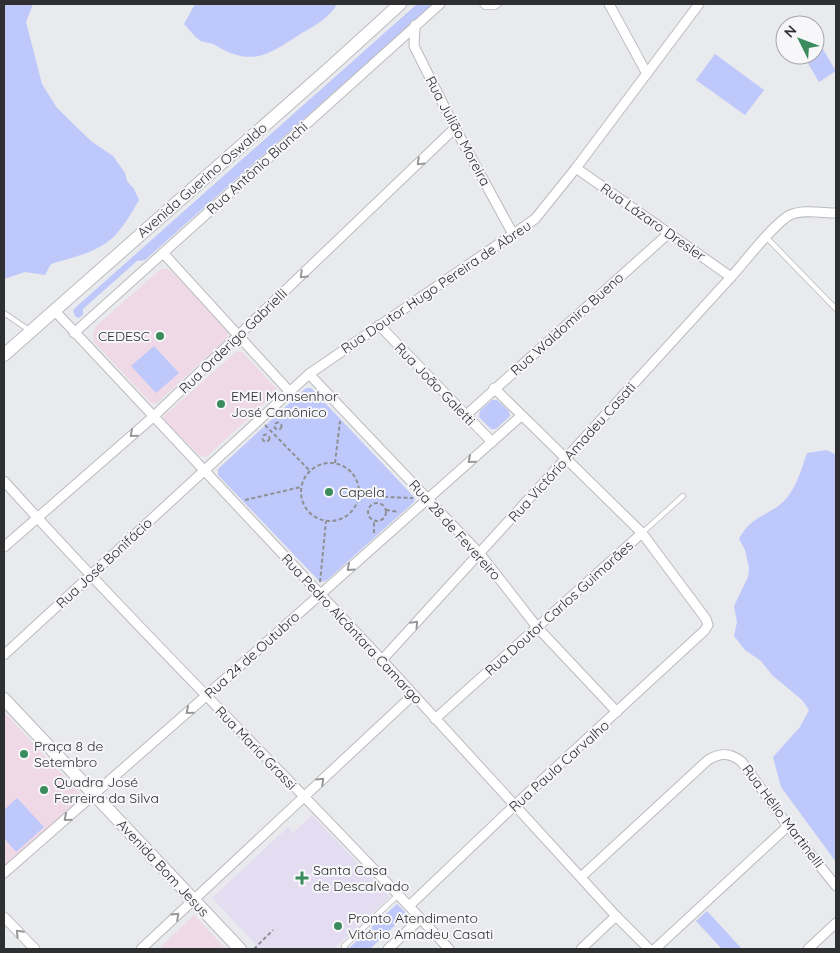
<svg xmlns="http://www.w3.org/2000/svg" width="840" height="953" font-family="Quicksand,sans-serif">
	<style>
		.education { fill: #efd9e7 }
		.medical { fill: #e4dcf1 }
		.green { fill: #bec8fb }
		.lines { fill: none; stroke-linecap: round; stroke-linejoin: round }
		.lane-casing { stroke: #bbbbbe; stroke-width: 6 }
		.street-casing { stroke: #bbbbbe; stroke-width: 11 }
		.secondary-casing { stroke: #bbbbbe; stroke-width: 14 }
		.path { stroke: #8f9092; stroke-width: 2; stroke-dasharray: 4 2.5; stroke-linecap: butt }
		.lane { stroke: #fff; stroke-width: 4.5 }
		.street { stroke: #fff; stroke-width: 9 }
		.secondary { stroke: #fff; stroke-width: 12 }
		.oneway { stroke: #969798 }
		.poi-dot { fill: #3b8c5c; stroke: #f7f7fa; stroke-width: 2 }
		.labels { text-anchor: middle; stroke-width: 4; stroke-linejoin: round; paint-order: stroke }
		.street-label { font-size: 14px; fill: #2e2f30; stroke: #f7f7fa }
		.poi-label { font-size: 14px; fill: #2e2f30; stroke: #f7f7fa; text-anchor: start }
	</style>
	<rect width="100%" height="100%" fill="#e9eaed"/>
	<g class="education">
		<path d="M161 269H167L171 271 225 328 228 333 227 338 157 403 152 404 94 342 93 334 96 326Z"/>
		<path d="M236 352H242L276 388 277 392 206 457 200 456 164 420V416Z"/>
		<path d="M4 712 83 797 4 867Z"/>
		<path d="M194 915 226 949H159Z"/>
	</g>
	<path class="medical" d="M312 815 390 897 334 949H260L212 898 288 827 293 833Z"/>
	<g class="green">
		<path d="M4 4H33L26 22 42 84 57 108 91 141 113 156 125 173 127 181 134 189 139 200C131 214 119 235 106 243 91 254 69 258 51 264L45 275 25 272 4 279Z"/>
		<path d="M195 4H337C330 17 315 26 302 33 269 54 253 68 215 45 210 42 205 43 201 41 195 38 189 29 184 24Z"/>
		<path d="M417 4H433L145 260 137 261 83 309V315L79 318 75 316 73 311 75 308Z"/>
		<path d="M818 41 836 71 819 82 803 55H815V43Z"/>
		<path d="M715 54 764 90 745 115 696 80Z"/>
		<path d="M154 346 179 373 156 393 131 366Z"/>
		<path d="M306 388H311L415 498 414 502 326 581 320 582 218 475V469Z"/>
		<path d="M492 400H497L509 411 510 416 496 429H491L479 417 480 411Z"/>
		<path d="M827 450 836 455V862L781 787 773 757 800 727 809 710 802 700 772 675 761 661 745 650 734 636 737 622 734 606 748 577 749 568 745 550 739 539C748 521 761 517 777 507 795 494 800 473 807 453Z"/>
		<path d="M17 798 44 827 16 852 4 838V810Z"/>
		<path d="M397 904 407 914 370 949H348Z"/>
		<path d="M707 911 742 949H722L696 921Z"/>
	</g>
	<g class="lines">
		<g class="lane-casing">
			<g id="lane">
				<path d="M482 4 485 7H495L499 4"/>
				<path d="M766 237 836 309"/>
				<path d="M4 313 29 330"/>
				<path d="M642 533 683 496"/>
				<path d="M345 949 344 946 398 895"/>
			</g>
		</g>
		<g class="street-casing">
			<g id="street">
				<path d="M609 4 647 74"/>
				<path d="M415 25 414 46 455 128 513 234"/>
				<path d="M576 168 731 277"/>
				<path d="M164 254 289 391"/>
				<path d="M54 310 382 660 616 916 649 949"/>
				<path d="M379 325 492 442"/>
				<path d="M74 333 440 4"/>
				<path d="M309 374 480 554 537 627 617 712"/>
				<path d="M465 416 669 233"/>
				<path d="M4 481C148 641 303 791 449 949"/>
				<path d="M4 547 153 417 455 128"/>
				<path d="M4 655 309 374 535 219 576 168 699 4"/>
				<path d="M382 660 731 277C744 263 774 223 790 215 803 209 823 213 836 213"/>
				<path d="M435 719 642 533"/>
				<path d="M4 873 206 696 521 416"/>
				<path d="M581 877 708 760C721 752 731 753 742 762L788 826 836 886"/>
				<path d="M409 906 514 806 704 631 708 625 706 619 642 533 494 388"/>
				<path d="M4 917 35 949"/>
				<path d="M141 949 413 695"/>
				<path d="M388 949 420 919"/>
				<path d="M581 949 616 916"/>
				<path d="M655 949 788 826"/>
				<path d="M808 949 836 923"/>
			</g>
		</g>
		<g class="secondary-casing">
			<g id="secondary">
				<path d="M4 355 333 65 400 4"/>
				<path d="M4 699 240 949"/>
			</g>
		</g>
		<g class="path">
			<circle cx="278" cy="426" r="3.5"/>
			<path d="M265 425 310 471"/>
			<circle cx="266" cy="438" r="3.5"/>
			<path d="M335 463 340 421"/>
			<circle cx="330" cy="492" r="29"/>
			<path d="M358 496 413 498"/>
			<path d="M245 500 301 487"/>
			<circle cx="377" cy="512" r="9"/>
			<path d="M386 510 399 512"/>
			<path d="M374 533V521"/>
			<path d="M320 582 326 521"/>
			<path d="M254 949 273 930"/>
		</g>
		<use href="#lane" class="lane"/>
		<use href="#street" class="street"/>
		<use href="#secondary" class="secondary"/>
	</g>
	<defs><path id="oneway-chevron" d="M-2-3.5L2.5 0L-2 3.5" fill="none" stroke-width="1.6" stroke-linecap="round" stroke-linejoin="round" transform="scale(1.25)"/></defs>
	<g class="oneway">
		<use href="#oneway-chevron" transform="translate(420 162) rotate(136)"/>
		<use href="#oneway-chevron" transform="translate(303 275) rotate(136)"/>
		<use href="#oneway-chevron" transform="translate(133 434) rotate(139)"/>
		<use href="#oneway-chevron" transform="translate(471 460) rotate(139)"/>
		<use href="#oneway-chevron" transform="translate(350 568) rotate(138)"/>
		<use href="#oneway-chevron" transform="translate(415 624) rotate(-47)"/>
		<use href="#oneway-chevron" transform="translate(189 711) rotate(139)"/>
		<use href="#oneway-chevron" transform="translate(321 781) rotate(-43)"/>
		<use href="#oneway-chevron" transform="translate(67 818) rotate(139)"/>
		<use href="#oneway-chevron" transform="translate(176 916) rotate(-43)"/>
		<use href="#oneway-chevron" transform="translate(19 933) rotate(-134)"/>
	</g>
	<g class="poi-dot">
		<circle cx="160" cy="336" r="5"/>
		<circle cx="221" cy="404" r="5"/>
		<circle cx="329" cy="492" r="5"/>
		<circle cx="24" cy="754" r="5"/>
		<circle cx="44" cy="790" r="5"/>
		<path d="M299.5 870.5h5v5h5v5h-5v5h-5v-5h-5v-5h5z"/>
		<circle cx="338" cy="926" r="5"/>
	</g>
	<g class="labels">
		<g class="street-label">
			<text transform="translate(458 131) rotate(62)" y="5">Rua Julião Moreira</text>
			<text transform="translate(257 168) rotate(-42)" y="5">Rua Antônio Bianchi</text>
			<text transform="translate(202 180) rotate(-41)" y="5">Avenida Guerino Oswaldo</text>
			<text transform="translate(653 222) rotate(35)" y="5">Rua Lázaro Dresler</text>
			<text transform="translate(436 287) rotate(-34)" y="5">Rua Doutor Hugo Pereira de Abreu</text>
			<text transform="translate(567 324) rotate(-42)" y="5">Rua Waldomiro Bueno</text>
			<text transform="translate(233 341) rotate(-44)" y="5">Rua Orderigo Gabrielli</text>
			<text transform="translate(435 384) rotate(46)" y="5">Rua João Galetti</text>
			<text transform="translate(572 452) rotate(-48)" y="5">Rua Victório Amadeu Casati</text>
			<text transform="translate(455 530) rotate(48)" y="5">Rua 28 de Fevereiro</text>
			<text transform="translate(104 563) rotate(-43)" y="5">Rua José Bonifácio</text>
			<text transform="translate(559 608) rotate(-42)" y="5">Rua Doutor Carlos Guimarães</text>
			<text transform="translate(352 629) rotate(47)" y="5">Rua Pedro Alcântara Camargo</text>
			<text transform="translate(252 655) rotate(-42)" y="5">Rua 24 de Outubro</text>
			<text transform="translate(256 748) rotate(46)" y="5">Rua Maria Grassi</text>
			<text transform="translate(559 766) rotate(-42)" y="5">Rua Paula Carvalho</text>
			<text transform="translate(783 816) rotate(53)" y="5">Rua Hélio Martinelli</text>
			<text transform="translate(163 868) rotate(47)" y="5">Avenida Bom Jesus</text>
		</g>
		<g class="poi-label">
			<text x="150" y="341" text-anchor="end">CEDESC</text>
			<text x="231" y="401">EMEI Monsenhor<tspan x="231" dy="16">José Canônico</tspan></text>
			<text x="339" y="497">Capela</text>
			<text x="34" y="751">Praça 8 de<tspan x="34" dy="16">Setembro</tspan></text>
			<text x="54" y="787">Quadra José<tspan x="54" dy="16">Ferreira da Silva</tspan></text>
			<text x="313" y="875">Santa Casa<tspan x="313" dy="16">de Descalvado</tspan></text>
			<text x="348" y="923">Pronto Atendimento<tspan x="348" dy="16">Vitório Amadeu Casati</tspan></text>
		</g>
	</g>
	<rect width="840" height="953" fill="none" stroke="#2e2f30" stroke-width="10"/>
	<g transform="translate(800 40) rotate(312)"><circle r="24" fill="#f7f7fa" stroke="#a7a7a9"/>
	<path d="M0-4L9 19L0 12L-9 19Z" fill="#3b8c5c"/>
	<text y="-8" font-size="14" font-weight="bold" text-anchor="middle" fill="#2e2f30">N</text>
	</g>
</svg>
